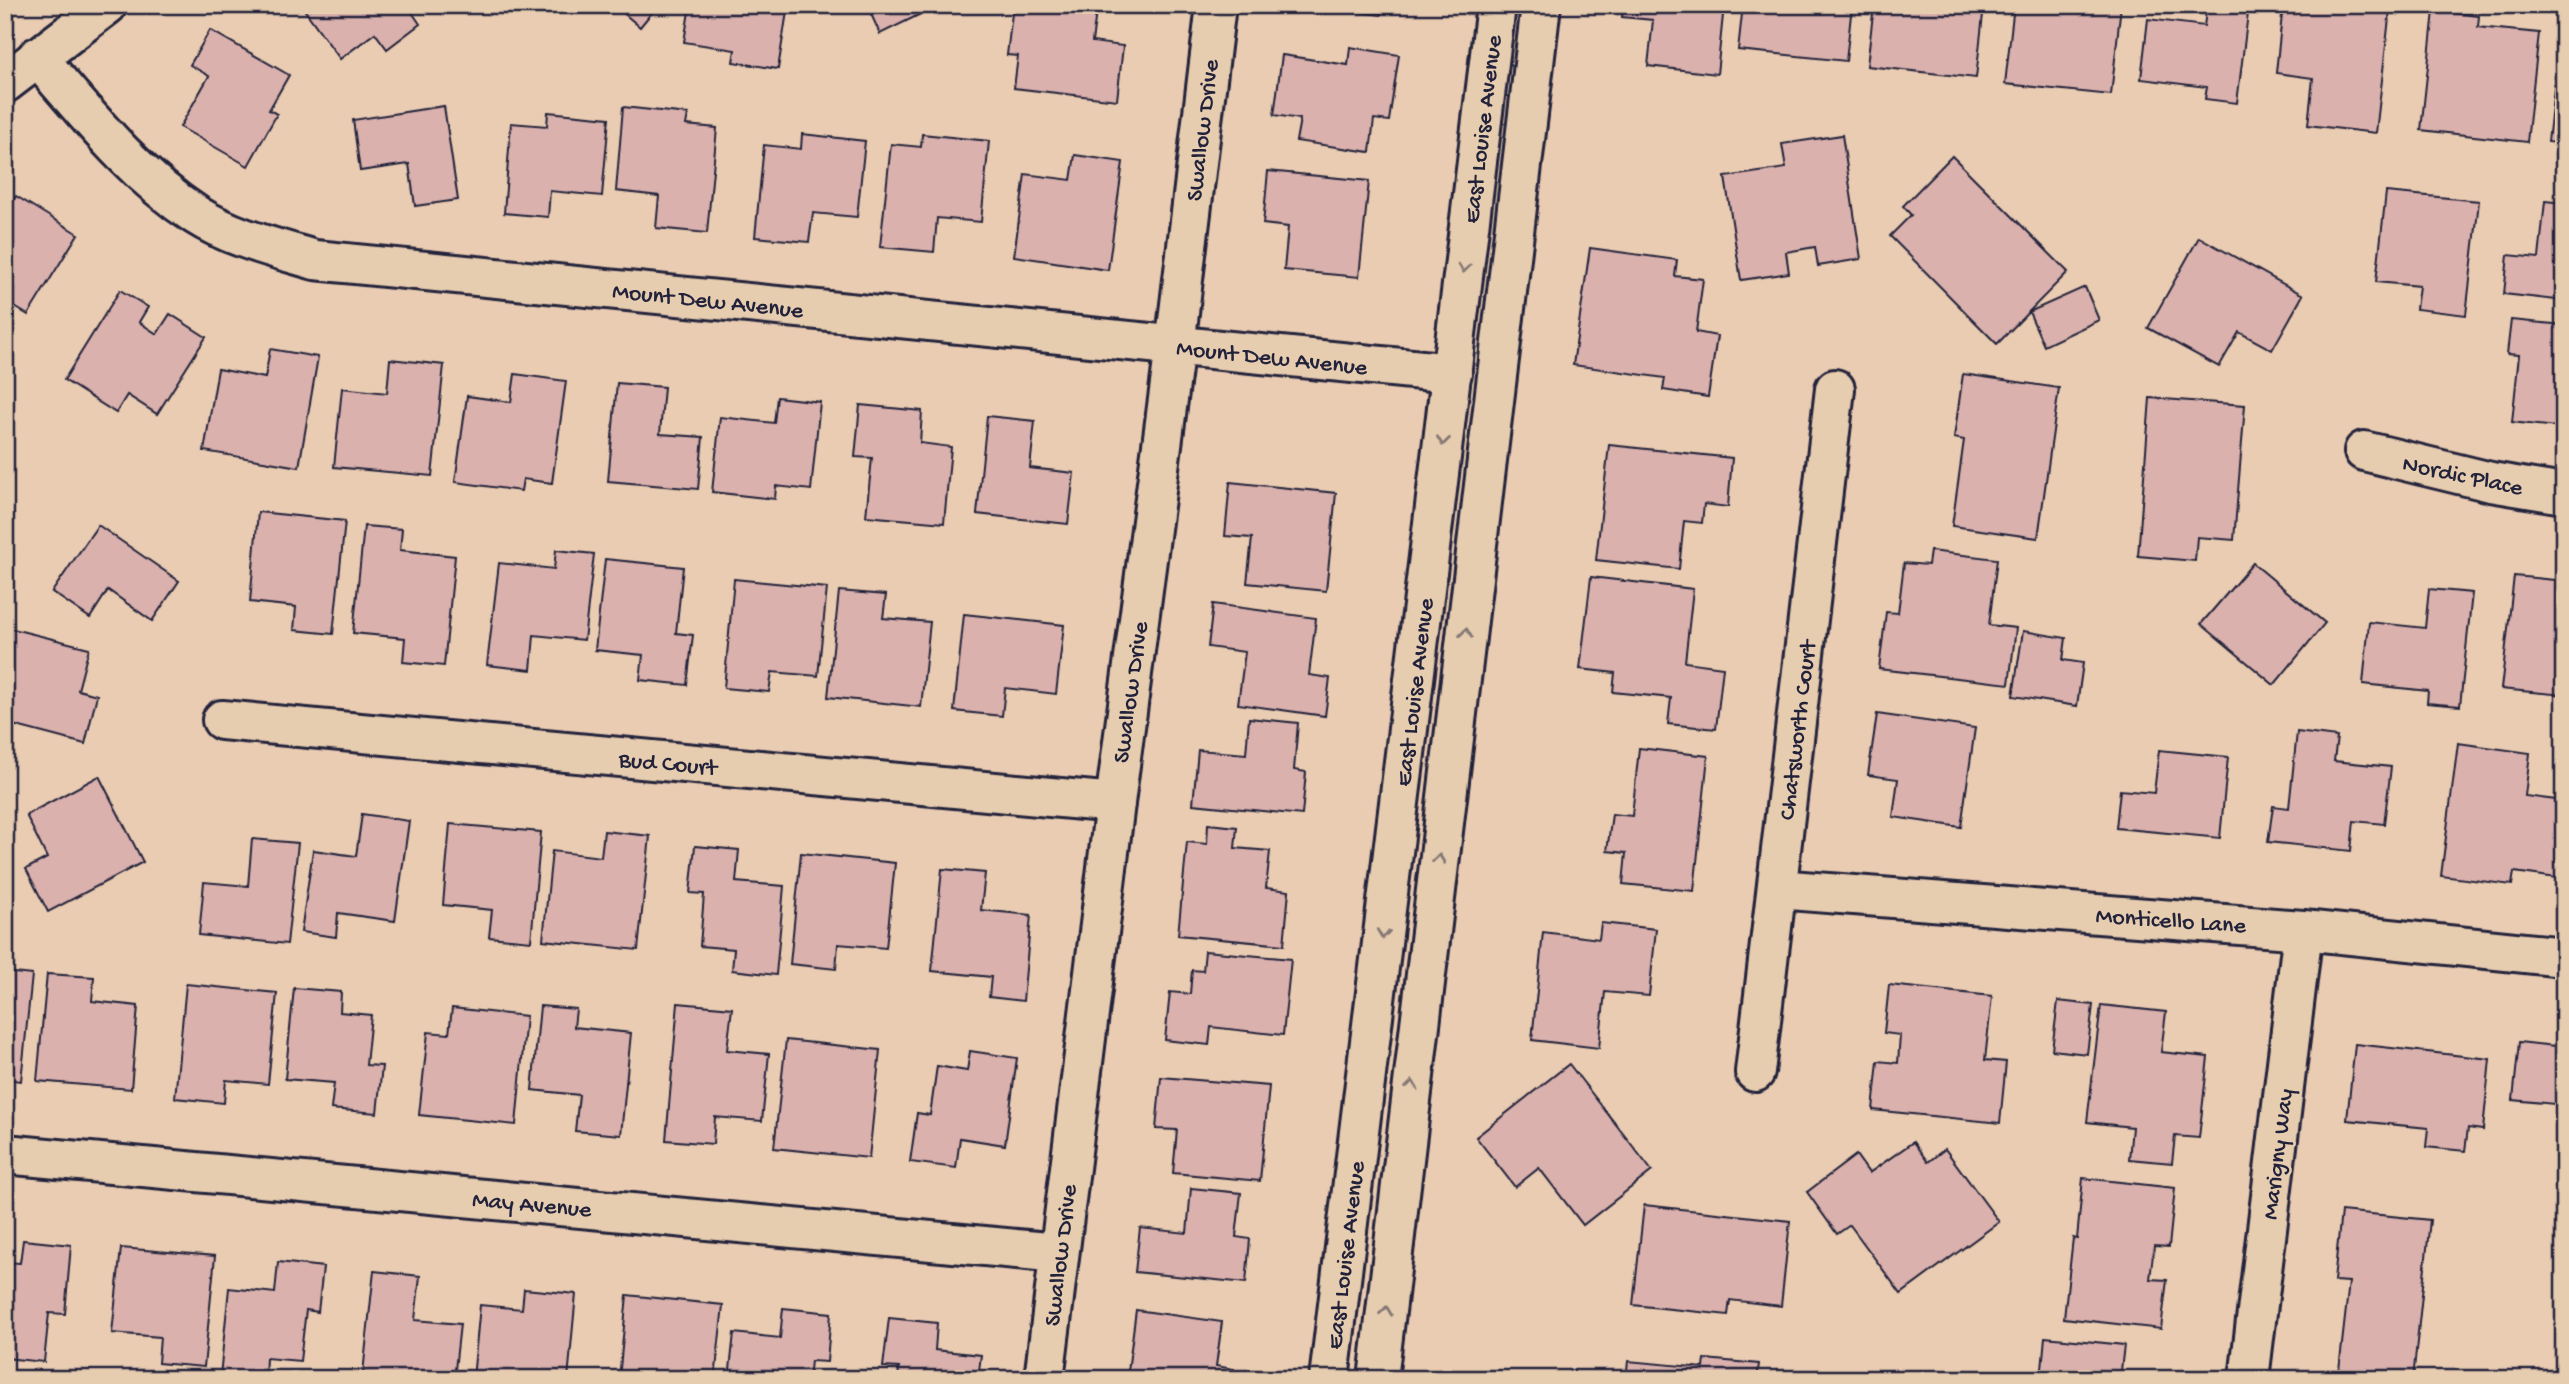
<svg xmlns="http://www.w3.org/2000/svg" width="2569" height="1384" font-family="'Gochi Hand',sans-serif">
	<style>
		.building { fill: #dab1ad; stroke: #22223b; stroke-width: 2 }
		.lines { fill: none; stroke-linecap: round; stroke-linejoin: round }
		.minor-casing { stroke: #22223b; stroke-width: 44 }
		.minor { stroke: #e7cdaf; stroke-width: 38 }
		.oneway { stroke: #847875 }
		.labels { text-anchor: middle; stroke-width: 5; stroke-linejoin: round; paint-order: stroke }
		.street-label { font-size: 24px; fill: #22223b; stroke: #e7cdaf }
	</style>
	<rect width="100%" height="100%" fill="#eaccb2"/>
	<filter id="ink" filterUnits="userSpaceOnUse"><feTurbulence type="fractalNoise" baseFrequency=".0143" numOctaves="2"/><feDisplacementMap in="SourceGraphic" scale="14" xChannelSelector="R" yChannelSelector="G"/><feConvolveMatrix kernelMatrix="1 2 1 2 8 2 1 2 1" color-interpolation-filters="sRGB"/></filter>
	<g filter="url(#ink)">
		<g class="building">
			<path d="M301 5H407L420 24 387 49 375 33 340 59Z"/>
			<path d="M614 5H658L640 27Z"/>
			<path d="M690 5H788L778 69 733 62 735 50 684 42Z"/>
			<path d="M867 5H939L880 34Z"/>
			<path d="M1013 5H1097L1092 42 1123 46 1117 100 1014 88 1018 56 1007 55Z"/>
			<path d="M1302 5H1382L1381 15Z"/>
			<path d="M1623 5H1724L1717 74 1648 66 1653 20 1622 17Z"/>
			<path d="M1743 5H1852L1846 61 1738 50Z"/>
			<path d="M1874 5H1984L1976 78 1867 66Z"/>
			<path d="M2014 5 2076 11 2077 5H2121L2111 95 2005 84Z"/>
			<path d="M2207 5H2249L2237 103 2205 99 2207 87 2141 79 2148 19 2204 26Z"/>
			<path d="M2283 5H2359L2390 9 2376 133 2308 125 2313 78 2276 73Z"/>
			<path d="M2434 11 2479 16 2478 27 2539 33 2527 142 2421 130Z"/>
			<path d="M2561 27H2564V144L2548 142Z"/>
			<path d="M210 30 289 75 269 110 277 114 248 166 180 127 209 76 190 65Z"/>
			<path d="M1350 47 1399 55 1389 121 1374 119 1370 152 1296 141 1300 119 1274 115 1282 55 1348 65Z"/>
			<path d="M444 106 458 200 415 206 409 164 360 171 353 120Z"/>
			<path d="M623 107 688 114 686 125 717 128 707 233 656 228 659 196 616 191Z"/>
			<path d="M548 112 609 118 602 196 550 191 548 217 504 213 511 123 547 126Z"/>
			<path d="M802 134 865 141 857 217 813 213 809 242 755 237 764 145 801 149Z"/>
			<path d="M922 134 989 141 981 222 937 218 934 252 880 247 891 144 921 147Z"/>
			<path d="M1842 135 1861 259 1818 266 1815 247 1786 252 1789 273 1741 280 1725 177 1786 168 1782 144Z"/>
			<path d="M1075 155 1123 162 1108 270 1014 256 1025 174 1071 180Z"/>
			<path d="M1952 156 2068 272 1997 344 1890 236 1911 215 1903 206Z"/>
			<path d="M1268 171 1369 181 1359 277 1284 270 1288 227 1263 224Z"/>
			<path d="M2386 192 2479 201 2466 315 2416 309 2419 286 2376 282Z"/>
			<path d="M16 196 78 234 28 315 5 301V214Z"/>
			<path d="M2545 201 2564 203V301L2504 294 2508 255 2539 258Z"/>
			<path d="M2199 237 2303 295 2272 350 2239 332 2219 367 2148 328Z"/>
			<path d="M1590 248 1677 260 1675 276 1703 279 1696 332 1717 336 1708 397 1663 390 1665 378 1573 365Z"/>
			<path d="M2085 287 2099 320 2044 346 2029 312Z"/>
			<path d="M120 290 148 307 139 322 157 334 170 314 206 337 157 414 127 395 116 413 64 380Z"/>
			<path d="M2511 320 2564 325V428L2512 422 2519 355 2507 354Z"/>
			<path d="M270 349 318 357 299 467 204 451 218 369 265 378Z"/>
			<path d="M390 359 444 365 432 476 334 467 342 388 387 393Z"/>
			<path d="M515 374 566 381 552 483 523 479 521 491 455 482 467 396 511 402Z"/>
			<path d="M1963 374 2059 388 2038 538 1952 526 1964 440 1954 438Z"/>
			<path d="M617 383 664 387 660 434 703 437 698 489 608 481Z"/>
			<path d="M777 397 820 402 811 490 776 486 775 499 712 492 720 417 774 423Z"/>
			<path d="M2150 398 2245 405 2234 540 2197 537 2195 561 2138 556Z"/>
			<path d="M860 405 922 411 920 443 951 447 944 523 866 516 872 458 855 457Z"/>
			<path d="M987 416 1035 421 1030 468 1074 473 1068 524 977 514Z"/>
			<path d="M1609 445 1732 458 1728 507 1704 504 1702 523 1684 521 1679 569 1596 560Z"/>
			<path d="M1230 482 1336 493 1326 591 1247 583 1252 538 1225 536Z"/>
			<path d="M258 512 345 521 333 634 294 630 296 607 250 602Z"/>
			<path d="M98 525 179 581 152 621 108 590 90 618 52 592Z"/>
			<path d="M364 526 402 529 400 550 455 556 444 666 403 662 405 638 353 633Z"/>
			<path d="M556 550 594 554 584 640 534 635 531 670 487 665 499 563 554 569Z"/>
			<path d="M1930 551 1997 559 1989 625 2016 628 2009 684 1879 669 1886 612 1898 613 1904 563 1928 565Z"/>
			<path d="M605 559 683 567 676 633 693 635 687 685 640 680 643 655 595 650Z"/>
			<path d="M2253 563 2325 623 2274 685 2201 624Z"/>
			<path d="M2514 576 2564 581V695L2501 689Z"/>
			<path d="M1591 577 1693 589 1685 662 1723 667 1716 729 1668 724 1671 698 1613 692 1615 673 1580 669Z"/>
			<path d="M734 579 827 588 818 676 772 672 769 692 724 688Z"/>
			<path d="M2429 589 2472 593 2460 706 2427 703 2428 691 2363 684 2369 622 2425 628Z"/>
			<path d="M839 591 886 595 883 618 930 622 921 707 828 697Z"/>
			<path d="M1213 604 1316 618 1309 675 1330 678 1325 716 1238 704 1245 652 1208 647Z"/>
			<path d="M964 614 1064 625 1056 694 1005 688 1002 716 954 711Z"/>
			<path d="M5 627 89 648 78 690 97 695 85 744 5 723Z"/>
			<path d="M2023 631 2066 638 2063 660 2083 663 2077 706 2013 696Z"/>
			<path d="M1877 714 1975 728 1961 827 1893 817 1898 779 1868 775Z"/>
			<path d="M1249 718 1298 723 1294 770 1306 772 1302 815 1193 804 1198 750 1246 754Z"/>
			<path d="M2297 732 2337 737 2334 761 2391 767 2384 824 2354 821 2351 851 2268 842 2273 806 2289 808Z"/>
			<path d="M2458 743 2530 753 2525 796 2564 801V879L2514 872 2512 885 2441 876Z"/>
			<path d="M1639 748 1708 756 1694 891 1623 884 1626 853 1607 851 1612 814 1632 816Z"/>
			<path d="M2159 750 2228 757 2220 838 2116 828 2120 790 2154 793Z"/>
			<path d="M99 776 143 862 48 912 26 869 47 858 26 815Z"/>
			<path d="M362 814 409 821 395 921 338 913 336 937 301 932 313 850 356 856Z"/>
			<path d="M450 824 541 832 531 941 489 937 492 910 443 905Z"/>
			<path d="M1208 824 1237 827 1235 848 1270 851 1266 888 1289 891 1284 945 1178 935 1187 842 1207 844Z"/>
			<path d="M604 831 650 836 638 950 543 940 552 851 601 857Z"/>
			<path d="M252 839 298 843 287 944 199 935 204 882 248 886Z"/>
			<path d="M695 846 739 850 736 882 784 886 776 975 732 970 734 949 700 946 704 894 690 893Z"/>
			<path d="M801 853 895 863 886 948 838 944 836 969 790 964Z"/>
			<path d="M942 869 985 873 981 910 1031 915 1023 1001 989 997 991 977 932 971Z"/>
			<path d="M1601 923 1656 929 1649 996 1605 992 1599 1048 1532 1040 1543 932 1599 939Z"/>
			<path d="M1205 951 1291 959 1283 1035 1211 1027 1209 1045 1165 1040 1170 992 1190 994 1192 970 1203 971Z"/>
			<path d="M5 972 32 975 21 1081 5 1079Z"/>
			<path d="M47 974 94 977 92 1001 138 1006 131 1089 37 1081Z"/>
			<path d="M186 984 277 993 268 1084 226 1080 224 1103 175 1098Z"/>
			<path d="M1889 985 1992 996 1985 1060 2006 1062 2000 1123 1873 1110 1878 1061 1898 1063 1900 1035 1884 1033Z"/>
			<path d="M294 988 341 992 340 1012 371 1015 366 1065 382 1066 377 1113 331 1109 334 1083 285 1079Z"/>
			<path d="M2058 1001 2093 1005 2087 1054 2052 1050Z"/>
			<path d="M678 1003 732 1008 727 1050 769 1054 762 1121 715 1117 713 1144 666 1140Z"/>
			<path d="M2101 1005 2166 1012 2161 1052 2208 1057 2199 1138 2175 1136 2172 1163 2129 1159 2132 1127 2087 1122Z"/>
			<path d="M540 1006 576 1009 574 1027 631 1033 621 1135 575 1131 579 1095 532 1090Z"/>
			<path d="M452 1008 526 1016 516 1125 419 1115 428 1032 449 1034Z"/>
			<path d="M786 1040 880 1050 869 1158 774 1148Z"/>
			<path d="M2519 1042 2564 1047V1105L2513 1100Z"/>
			<path d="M2355 1044 2490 1059 2483 1130 2468 1128 2465 1151 2426 1147 2428 1128 2347 1120Z"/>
			<path d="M970 1051 1017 1058 1005 1145 960 1138 956 1168 910 1162 917 1113 930 1115 937 1066 967 1071Z"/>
			<path d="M1569 1064 1652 1171 1583 1225 1539 1168 1515 1187 1476 1137Z"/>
			<path d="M1161 1077 1269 1086 1260 1181 1173 1173 1177 1130 1156 1129Z"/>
			<path d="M1913 1142 1928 1162 1945 1149 1999 1222 1901 1294 1850 1225 1837 1234 1807 1192 1856 1155 1869 1173Z"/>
			<path d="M2083 1178 2175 1188 2169 1247 2154 1246 2150 1279 2167 1280 2161 1329 2064 1318 2073 1238 2077 1239Z"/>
			<path d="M1191 1188 1241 1193 1236 1237 1250 1239 1246 1283 1135 1272 1140 1228 1187 1233Z"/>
			<path d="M1644 1205 1790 1221 1781 1306 1730 1300 1728 1315 1633 1305Z"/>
			<path d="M2341 1211 2430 1220 2413 1379H2338L2349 1282 2334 1281Z"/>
			<path d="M23 1240 71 1245 65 1314 49 1313 44 1362 5 1358V1262L20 1263Z"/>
			<path d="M121 1248 215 1256 204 1367 158 1363 160 1337 112 1333Z"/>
			<path d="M278 1262 323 1267 318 1312 306 1310 300 1361 266 1358 265 1379 220 1376 229 1288 275 1293Z"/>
			<path d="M374 1271 420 1276 415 1320 460 1324 454 1379H413L363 1373Z"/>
			<path d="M524 1289 576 1294 568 1379H473L480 1305 522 1309Z"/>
			<path d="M627 1295 723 1305 715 1379H619Z"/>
			<path d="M783 1308 831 1313 827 1362 811 1361 809 1379H729L734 1333 780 1338Z"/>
			<path d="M1136 1310 1222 1322 1216 1366 1234 1369 1233 1379H1127Z"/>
			<path d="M889 1318 937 1323 935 1350 981 1355 978 1379H898L899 1368 883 1367Z"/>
			<path d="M2045 1337 2124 1345 2120 1379H2041Z"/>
			<path d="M1705 1359 1759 1364 1757 1379H1626L1628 1361 1704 1368Z"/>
		</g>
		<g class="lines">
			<g class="minor-casing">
				<g id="minor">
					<path d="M37 57C86 113 133 174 196 215 232 238 275 248 315 260L1452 373"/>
					<path d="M5 83 107 5"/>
					<path d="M2364 451 2491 482 2564 494"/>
					<path d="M222 720 1115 803"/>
					<path d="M1777 889 2303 930 2564 957"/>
					<path d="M1755 1072 1835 389"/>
					<path d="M5 1154 1059 1253"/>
					<path d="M1044 1379 1115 803 1175 346 1216 5"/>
					<path d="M1329 1379 1496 5"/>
					<path d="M1378 1379 1541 5"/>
					<path d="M2249 1379 2303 930"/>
				</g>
			</g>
			<use href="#minor" class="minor"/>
		</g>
		<defs><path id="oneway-chevron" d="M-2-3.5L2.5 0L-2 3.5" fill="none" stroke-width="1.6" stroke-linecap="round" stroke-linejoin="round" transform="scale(1.75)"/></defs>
		<g class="oneway">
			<use href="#oneway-chevron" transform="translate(1464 268) rotate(97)"/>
			<use href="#oneway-chevron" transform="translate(1443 441) rotate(97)"/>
			<use href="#oneway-chevron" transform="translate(1466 633) rotate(-83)"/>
			<use href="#oneway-chevron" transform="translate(1439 859) rotate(-83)"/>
			<use href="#oneway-chevron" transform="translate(1383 934) rotate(97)"/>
			<use href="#oneway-chevron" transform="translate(1412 1085) rotate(-83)"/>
			<use href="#oneway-chevron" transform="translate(1386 1311) rotate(-83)"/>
		</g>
	</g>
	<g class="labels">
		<g class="street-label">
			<text transform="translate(1481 129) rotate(-83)" y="8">East Louise Avenue</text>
			<text transform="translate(1201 130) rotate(-83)" y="8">Swallow Drive</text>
			<text transform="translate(708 299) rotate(6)" y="8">Mount Dew Avenue</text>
			<text transform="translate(1272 356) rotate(6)" y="8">Mount Dew Avenue</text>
			<text transform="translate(2463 474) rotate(12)" y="8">Nordic Place</text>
			<text transform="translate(1129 692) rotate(-82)" y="8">Swallow Drive</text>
			<text transform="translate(1413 692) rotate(-83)" y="8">East Louise Avenue</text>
			<text transform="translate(1796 730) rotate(-83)" y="8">Chatsworth Court</text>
			<text transform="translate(668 762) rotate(5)" y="8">Bud Court</text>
			<text transform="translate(2171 919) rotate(4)" y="8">Monticello Lane</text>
			<text transform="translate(2276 1154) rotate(-83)" y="8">Marigny Way</text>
			<text transform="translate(532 1203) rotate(5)" y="8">May Avenue</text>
			<text transform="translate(1059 1255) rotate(-83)" y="8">Swallow Drive</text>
			<text transform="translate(1344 1255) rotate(-83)" y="8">East Louise Avenue</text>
		</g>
	</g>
	<rect width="2569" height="1384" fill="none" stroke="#e7cdaf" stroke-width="28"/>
	<rect x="14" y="14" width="2541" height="1356" fill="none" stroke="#22223b" stroke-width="2.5" filter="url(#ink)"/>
</svg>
